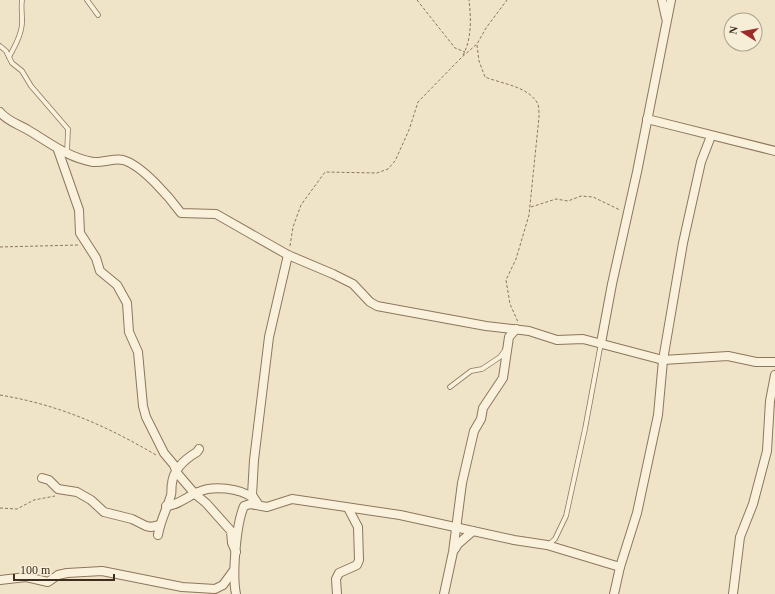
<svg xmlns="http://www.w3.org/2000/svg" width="775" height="594" font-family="'Times New Roman',serif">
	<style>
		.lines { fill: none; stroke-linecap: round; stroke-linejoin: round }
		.service-casing { stroke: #8d765c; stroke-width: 5.5 }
		.minor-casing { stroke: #8d765c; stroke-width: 10 }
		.path { stroke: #8d765c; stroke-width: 1; stroke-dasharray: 3 2; stroke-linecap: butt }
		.service { stroke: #faf1dc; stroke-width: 4 }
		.minor { stroke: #faf1dc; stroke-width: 8 }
	</style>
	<rect width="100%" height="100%" fill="#f0e4c8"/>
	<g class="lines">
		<g class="service-casing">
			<g id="service">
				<path d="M87 0 98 15"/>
				<path d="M0 46 6 51 12 63 22 71 31 86 68 129 67 153"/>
				<path d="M9 57C15 46 23 32 22 19 22 12 21 7 22 0"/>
				<path d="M450 387 471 371 482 369 500 357 505 350"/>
				<path d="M548 545 555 539 566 516 585 429 601 343"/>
			</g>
		</g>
		<g class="minor-casing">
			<g id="minor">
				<path d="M662 0 666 18"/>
				<path d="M0 112C7 121 18 124 28 130 50 143 67 157 93 162 103 163 114 158 123 160 142 165 170 198 181 213L216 214 288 255 333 274 353 284 370 302 377 306 486 326 529 331 557 340 583 339 663 360 728 356 756 362H775"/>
				<path d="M647 119 775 151"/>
				<path d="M58 150 79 210 80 233 96 258 100 271 117 285 127 303 129 332 138 352 143 406 146 417 164 453 174 465 177 473 195 494 206 503 231 531 232 543 236 552"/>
				<path d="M601 343 612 284 637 172 671 0"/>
				<path d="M42 478 49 480 58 489 77 492 91 500 104 512 132 519 146 526 151 527 160 525"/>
				<path d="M258 504 252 495 254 460 269 337 288 255"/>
				<path d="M166 506C177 506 188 496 198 492 213 485 240 488 253 498"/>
				<path d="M158 535C160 521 167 509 171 495 172 491 171 487 172 483 174 468 185 459 197 452L199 449"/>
				<path d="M455 549 458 544 473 531"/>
				<path d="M0 580 26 577 48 582 58 575 67 573 102 571 182 587 215 589 223 585 234 570"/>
				<path d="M236 594C232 575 236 524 244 506L250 504 267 507 292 499 400 515 514 540 547 545 620 567"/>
				<path d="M337 594 336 579 339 573 357 565 359 560 358 527 348 508"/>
				<path d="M444 594 453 552 462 483 474 431 481 419 483 408 503 378 509 337 516 329"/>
				<path d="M614 594 620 567 637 513 658 415 663 360 683 243 701 162 711 136"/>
				<path d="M733 594 740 537 753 504 767 451 770 401 775 375"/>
			</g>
		</g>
		<g class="path">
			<path d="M417 0 455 48 465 52"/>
			<path d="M477 45 479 61 485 77C502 84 528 86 538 104 539 108 539 113 539 117L529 215 516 259 506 280 510 304 518 322"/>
			<path d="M463 55C472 39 471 17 469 0"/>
			<path d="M531 207 556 199 568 201 581 196 593 197 620 210"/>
			<path d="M290 246 293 227 301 205 325 172 377 173 388 169 395 161 409 130 418 102 462 57 477 44 486 28 507 0"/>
			<path d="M0 247 79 245"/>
			<path d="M0 395C59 405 105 425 156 455"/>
			<path d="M0 508 17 509 34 500 55 496"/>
		</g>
		<use href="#service" class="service"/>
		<use href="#minor" class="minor"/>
	</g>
	<g transform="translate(743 32) rotate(281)"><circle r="19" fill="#f7eed8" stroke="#ada18e"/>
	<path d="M0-3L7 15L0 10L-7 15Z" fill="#9e2a2b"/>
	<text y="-6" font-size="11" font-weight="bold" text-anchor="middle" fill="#3d2e20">N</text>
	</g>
	<path d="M14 574v6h100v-6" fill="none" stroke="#3d2e20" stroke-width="2"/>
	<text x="20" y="574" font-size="12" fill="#3d2e20" stroke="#f7eed8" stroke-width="3" paint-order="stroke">100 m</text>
</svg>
